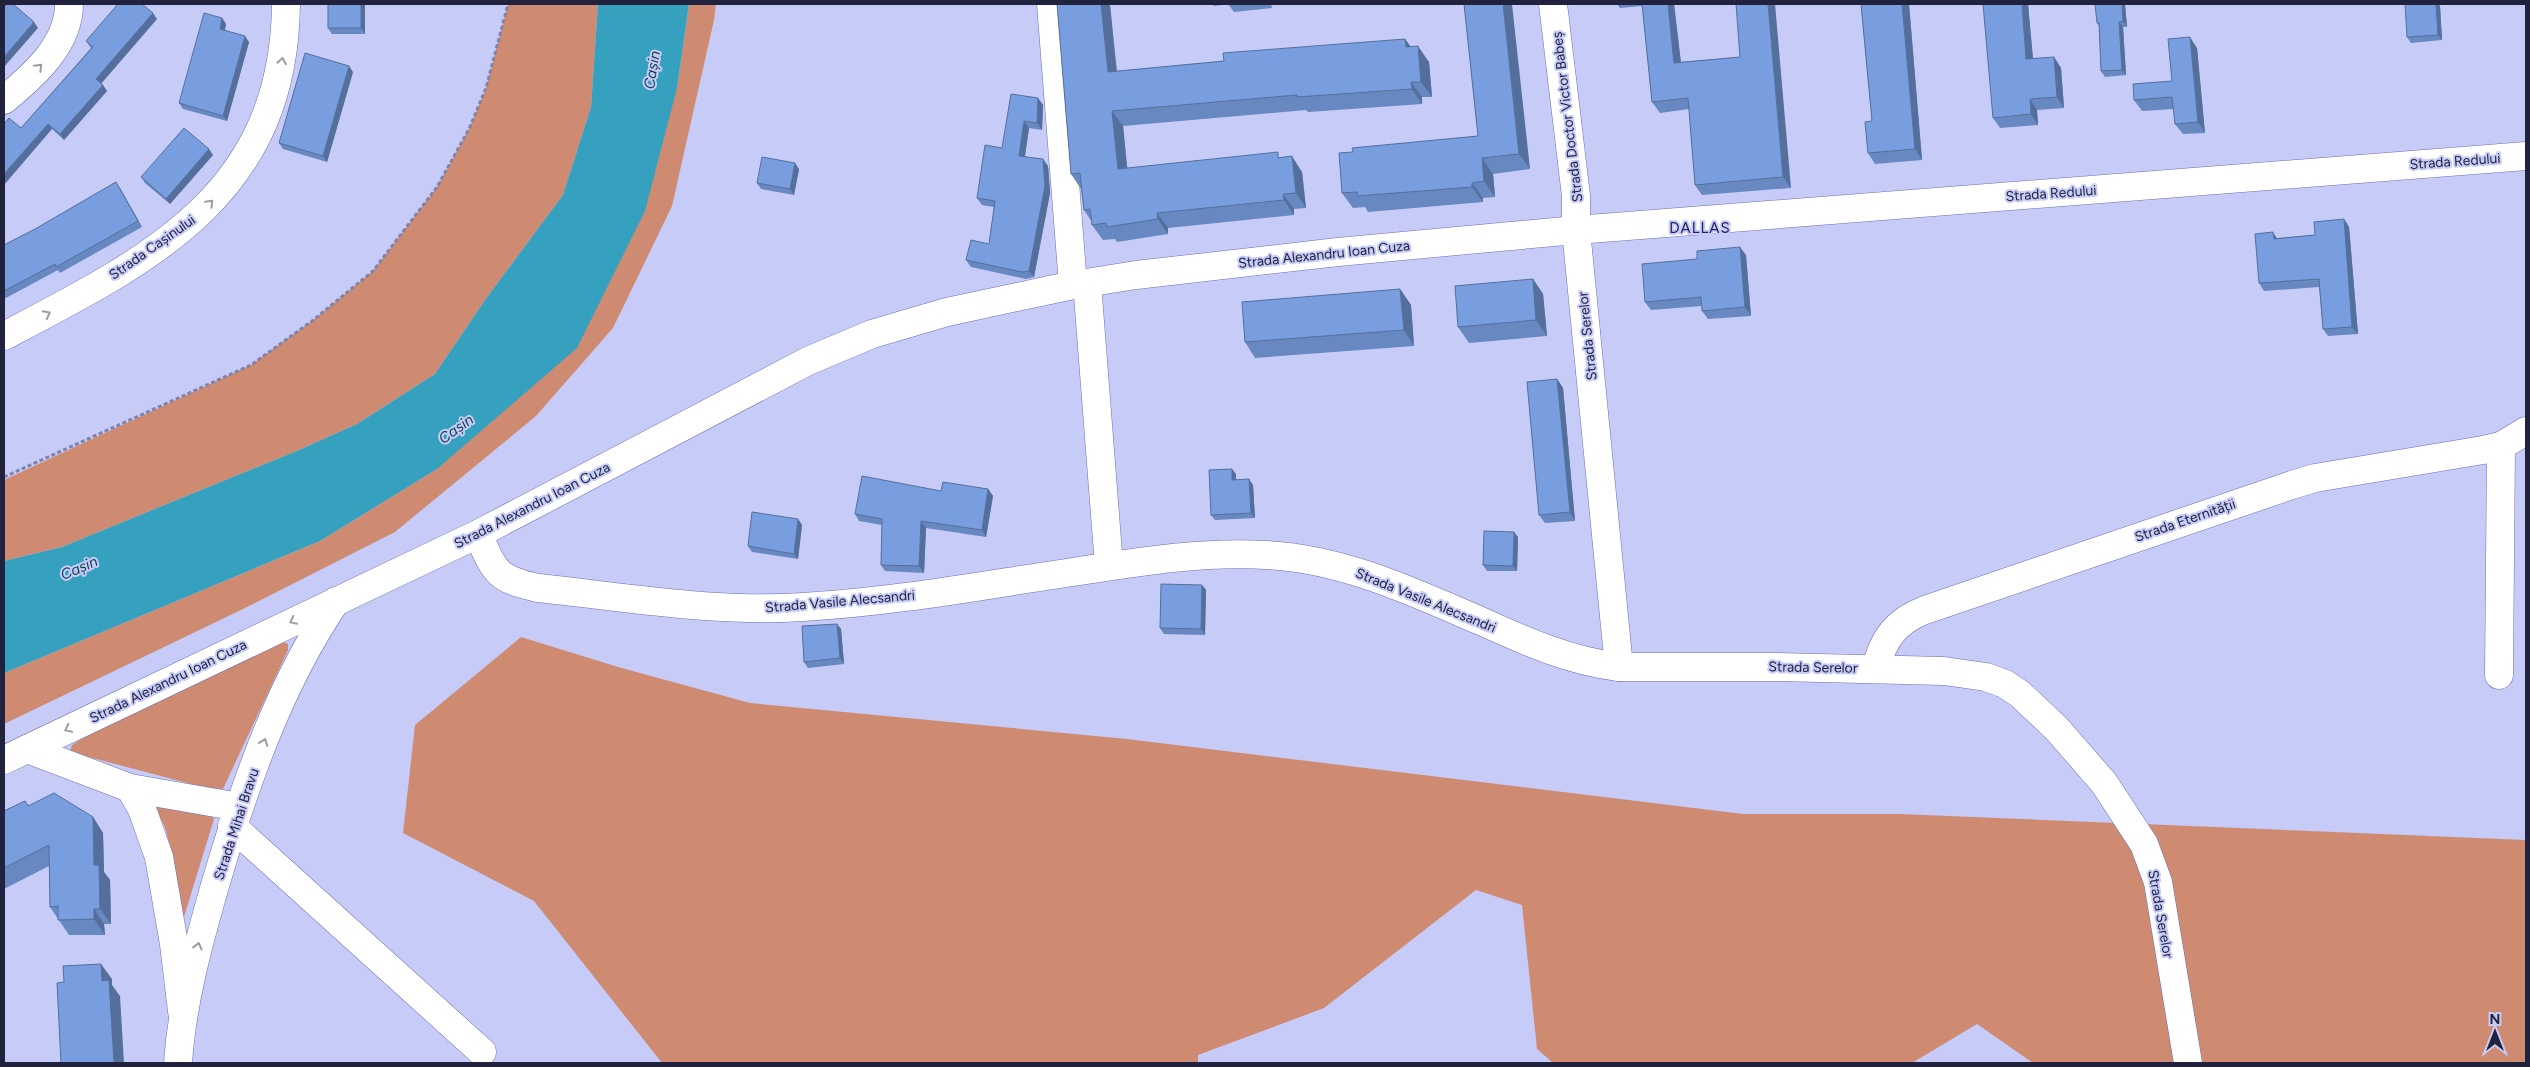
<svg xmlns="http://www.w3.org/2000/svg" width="2530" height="1067" font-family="Figtree,sans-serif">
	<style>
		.green { fill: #ce8b72 }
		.water { fill: #36a1bf }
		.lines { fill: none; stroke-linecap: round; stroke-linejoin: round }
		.minor-casing { stroke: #6c6fb4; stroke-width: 29 }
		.major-casing { stroke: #6c6fb4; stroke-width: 29 }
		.path { stroke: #8083a8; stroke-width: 3; stroke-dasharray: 4 2.5; stroke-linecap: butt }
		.minor { stroke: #fff; stroke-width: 28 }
		.major { stroke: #fff; stroke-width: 28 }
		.wall { fill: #6788c0 }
		.shaded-wall { fill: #546f9c }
		.building { fill: #789edf; stroke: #546f9c }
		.oneway { stroke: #9b9ca8 }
		.labels { text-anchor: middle; stroke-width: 4; stroke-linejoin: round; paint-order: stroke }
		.street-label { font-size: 14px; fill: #21223e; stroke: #c7cbf8 }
		.water-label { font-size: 15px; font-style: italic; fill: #0f3e4b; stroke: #c7cbf8 }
		.neighbourhood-label { font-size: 15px; letter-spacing: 1px; fill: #25215e; stroke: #c7cbf8 }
	</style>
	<rect width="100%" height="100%" fill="#c7cbf8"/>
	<g class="green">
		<path d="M508 4H598L591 107 563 195 485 300 435 374 357 424 299 450 62 547 4 561V480L251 365 312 321 373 271 437 187 469 129 486 88Z"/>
		<path d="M689 4H716L714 20 672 206 613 328 536 416 395 532 241 610 4 724V673L320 541 437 469 677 88Z"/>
		<path d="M521 637 618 667 750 703 1127 739 1743 814H1900L2526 840V1063H2033L1977 1024 1912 1063H1553L1537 1049 1522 905 1476 890 1324 1008 1198 1055V1063H662L534 901 403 833 415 725Z"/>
		<path d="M284 642 288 644V650L223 789 206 788 70 752 72 745 86 736Z"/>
		<path d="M153 804 211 814 214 819 183 920C179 905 175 890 172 874 168 850 172 828 153 809Z"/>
	</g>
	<path class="water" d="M598 4H689L677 88 645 211 577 348 437 469 320 541 4 673V561L62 547 299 450 357 424 435 374 485 300 563 195 591 107Z"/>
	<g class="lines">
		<g class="minor-casing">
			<g id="minor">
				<path d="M1051 4 1073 285"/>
				<path d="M1553 4 1576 196V230L1619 667H1776L1944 671 1986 677 2005 684 2020 694 2057 729 2104 783 2144 844 2158 882 2188 1063"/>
				<path d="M4 100C33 76 69 45 69 4"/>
				<path d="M1087 283 1109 566"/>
				<path d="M4 336C153 258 284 194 286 4"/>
				<path d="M478 534C495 572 496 579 538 588 625 597 715 613 803 607 894 602 984 585 1073 572 1137 562 1202 551 1267 555 1344 559 1413 592 1483 622 1527 642 1570 661 1619 667"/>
				<path d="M1876 668C1883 639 1896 621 1925 610L2292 485 2315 478 2483 450 2501 446 2526 431"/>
				<path d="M2499 675 2501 446"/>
				<path d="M27 749 130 788 142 809 159 857 174 944 182 1011"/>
				<path d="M130 788 239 807"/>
				<path d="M232 826 482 1052"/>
			</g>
		</g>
		<g class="major-casing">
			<g id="major">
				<path d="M4 760 478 534 808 361 872 334 947 312 1073 285 1136 275 1338 252 1576 230 2526 156"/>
				<path d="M178 1063C182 1002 199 941 216 882 245 784 279 685 336 601"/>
			</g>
		</g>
		<path class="path" d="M4 477 251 365 312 321 373 271 437 187 469 129 486 88 508 4"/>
		<use href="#minor" class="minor"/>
		<use href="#major" class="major"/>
	</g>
	<g class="wall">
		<path d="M224 4H247L225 5Z"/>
		<path d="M365 4V34H332L328 28Z"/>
		<path d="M1057 4H1126L1110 5 1117 71 1224 61 1405 39 1411 47 1429 62 1432 97H1422V104L1308 112 1306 110 1123 126 1127 168 1282 157 1302 172 1306 208 1294 209V215L1168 228V234L1117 242 1115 239 1103 240 1092 225V222L1084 210 1081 189 1071 174Z"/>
		<path d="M1213 4H1271L1272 8 1234 12 1228 4 1214 6Z"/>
		<path d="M1464 4 1530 169 1493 174 1495 197 1483 198V202L1368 212 1365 207 1353 208 1342 193 1353 152 1478 136Z"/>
		<path d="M1617 4H1674L1681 62 1740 57 1791 188 1702 195 1695 185 1689 109 1660 113 1652 102 1642 6 1620 8Z"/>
		<path d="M1861 4H1909L1922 160 1875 164 1868 153 1872 121Z"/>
		<path d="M2028 4 2033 59 2054 57 2061 68 2064 108 2037 110 2038 125 2000 128 1993 118Z"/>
		<path d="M2125 4 2127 27H2123L2126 75 2105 77 2101 71 2099 26 2097 23Z"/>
		<path d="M2440 6 2442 40 2411 43 2407 37Z"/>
		<path d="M222 18 226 24 225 30 249 42 227 121 183 109 179 103Z"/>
		<path d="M157 19 101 83 107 91 64 140 52 129 21 128 91 48 86 41Z"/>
		<path d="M2197 48 2205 133 2183 134 2175 124 2174 109 2142 111 2134 100 2172 81Z"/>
		<path d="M353 72 327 162 283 149 279 143Z"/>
		<path d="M1038 98 1043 105 1042 130 1029 128 1025 156 1048 166 1050 193 1034 277 1026 279 971 267 966 260 989 244 994 207 982 205 977 198 1002 148Z"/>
		<path d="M213 155 170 204 145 183 141 177Z"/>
		<path d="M799 169 794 195 761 189 757 183Z"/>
		<path d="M116 182 142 227 60 273 58 270 4 299V245L35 229Z"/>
		<path d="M2344 219 2349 227 2358 334 2328 336 2323 329 2319 287 2264 291 2259 283 2277 238 2315 235Z"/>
		<path d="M1746 255 1751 316 1708 319 1702 311V306L1651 310 1645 302Z"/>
		<path d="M1533 279 1543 294 1547 336 1469 343 1458 327Z"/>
		<path d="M1400 289 1411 305 1414 346 1255 358 1245 342Z"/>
		<path d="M1557 379 1563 388 1575 521 1545 523 1539 515Z"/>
		<path d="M1236 474V480L1253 485 1255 518 1215 520 1211 515Z"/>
		<path d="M988 489 993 496 986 537 926 528 924 573 885 571 881 565 882 525 859 521 855 514 941 491Z"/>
		<path d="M798 519 802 525 798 559 752 552 748 546Z"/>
		<path d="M1518 537 1517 571H1487L1483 565Z"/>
		<path d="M1202 585 1206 590 1205 635 1164 634 1160 628Z"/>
		<path d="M837 624 841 629 844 664 808 668 804 662Z"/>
		<path d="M25 801 29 806 93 817 103 833 104 872 110 880 111 924H104L105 935H69L50 907 49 866 4 889V811Z"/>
	</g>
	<g class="shaded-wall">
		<path d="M361 4H365V34L361 28Z"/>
		<path d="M1101 4H1109L1110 5 1118 87 1108 72Z"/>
		<path d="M1503 4H1512L1530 169 1519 154Z"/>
		<path d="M1668 4H1674L1682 73 1674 63Z"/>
		<path d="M1768 4H1775L1791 188 1783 177Z"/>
		<path d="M1902 4H1909L1922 160 1915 149Z"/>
		<path d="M2022 4H2028L2034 70 2026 59Z"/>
		<path d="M2122 4H2125L2127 27 2123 21Z"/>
		<path d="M2436 4H2438L2440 6 2442 40 2438 35Z"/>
		<path d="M153 13 157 19 100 85 96 79Z"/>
		<path d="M222 18 226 24 224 34 220 29Z"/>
		<path d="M34 22 38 28 4 67V57Z"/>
		<path d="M2119 22 2123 27 2126 75 2122 70Z"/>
		<path d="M245 36 249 42 227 121 223 116Z"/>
		<path d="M2190 37 2197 48 2205 133 2198 122Z"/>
		<path d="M1405 39 1416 54 1406 47Z"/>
		<path d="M1418 46 1429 62 1432 97 1421 82Z"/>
		<path d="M2054 57 2061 68 2064 108 2057 97Z"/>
		<path d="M349 66 353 72 327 162 323 156Z"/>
		<path d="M1411 82 1422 97V104L1412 89Z"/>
		<path d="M103 85 107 91 64 140 60 134Z"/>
		<path d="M1038 98 1043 105 1042 130 1037 123Z"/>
		<path d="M2030 99 2037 110 2038 125 2031 114Z"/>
		<path d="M1112 111 1123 126 1129 185 1118 169Z"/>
		<path d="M1024 121 1029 128 1024 162 1019 156Z"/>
		<path d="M48 124 52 129 4 185V174Z"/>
		<path d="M209 149 213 155 170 204 166 199Z"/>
		<path d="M1292 156 1302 172 1306 208 1296 193Z"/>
		<path d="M1482 158 1493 174 1495 197 1484 181Z"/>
		<path d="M1043 159 1048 166 1050 193 1034 277 1029 271Z"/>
		<path d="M795 163 799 169 794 195 790 189Z"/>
		<path d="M116 182 120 188 142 227 138 221Z"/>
		<path d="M1472 183 1483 198V202L1472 187Z"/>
		<path d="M1283 194 1294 209V215L1284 200Z"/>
		<path d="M1157 213 1168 228V234L1158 219Z"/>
		<path d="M2344 219 2349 227 2358 334 2352 327Z"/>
		<path d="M2273 232 2278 240 2274 239Z"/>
		<path d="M1740 247 1746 255 1751 316 1745 307Z"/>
		<path d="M1533 279 1543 294 1547 336 1536 320Z"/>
		<path d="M1400 289 1411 305 1414 346 1404 330Z"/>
		<path d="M1557 379 1563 388 1575 521 1570 512Z"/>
		<path d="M1232 469 1236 474V486L1232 480Z"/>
		<path d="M1249 479 1253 485 1255 518 1251 513Z"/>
		<path d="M988 489 993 496 986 537 982 530Z"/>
		<path d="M798 519 802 525 798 559 794 554Z"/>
		<path d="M921 521 926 528 924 573 919 566Z"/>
		<path d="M1514 532 1518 537 1517 571 1513 566Z"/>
		<path d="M1202 585 1206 590 1205 635 1201 629Z"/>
		<path d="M837 624 841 629 844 664 840 658Z"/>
		<path d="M93 817 103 833 104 872 110 880 111 924 100 909 94 865Z"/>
		<path d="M94 909 104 924 105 935 94 919Z"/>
		<path d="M101 964 112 979V985L120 996 124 1063H114L102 981Z"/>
	</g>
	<g class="building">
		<path d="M7 4H13L34 22 4 57V7Z"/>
		<path d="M118 4H142L153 13 96 79 103 85 60 134 48 124 4 174V124L9 118 21 128 93 47 86 41Z"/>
		<rect x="328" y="4" width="33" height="24"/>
		<path d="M1057 4H1101L1108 72 1224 61 1223 53 1405 39 1406 47 1418 46 1421 82H1411L1412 89 1297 97V95L1112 111 1118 169 1278 152V158L1292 156 1296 193 1283 194 1284 200 1157 213 1158 219 1107 227 1106 223 1092 225 1090 209 1084 210 1080 173 1071 174Z"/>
		<path d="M1464 4H1503L1519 154 1482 158 1484 181 1472 183V187L1357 196V192L1342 193 1339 153 1353 152 1352 148 1478 136Z"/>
		<path d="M1642 4H1668L1674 63 1740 57 1736 4H1768L1783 177 1695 185 1688 98 1652 102Z"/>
		<path d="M1861 4H1902L1915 149 1868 153 1865 122 1872 121Z"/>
		<path d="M1983 4H2022L2026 59 2054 57 2057 97 2030 99 2031 114 1993 118Z"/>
		<path d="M2095 4H2122L2123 21 2119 22 2122 70 2101 71 2099 23H2097Z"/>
		<path d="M2405 4H2436L2438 35 2407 37Z"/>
		<path d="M204 13 222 18 220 29 245 36 223 116 179 103Z"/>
		<path d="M2190 37 2198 122 2175 124 2172 97 2134 100 2133 84 2172 81 2168 39Z"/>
		<path d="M305 53 349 66 323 156 279 143Z"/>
		<path d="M1011 94 1038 98 1037 123 1024 121 1019 156 1043 159 1045 186 1029 271 1022 272 966 260 971 240 989 244 995 201 977 198 985 145 1002 148Z"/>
		<path d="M184 128 209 149 166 199 141 177Z"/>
		<path d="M762 157 795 163 790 189 757 183Z"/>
		<path d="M116 182 138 221 56 267 55 264 4 291V245L35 229Z"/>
		<path d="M2344 219 2352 327 2323 329 2319 279 2259 283 2255 234 2273 232 2274 239 2315 235 2314 222Z"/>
		<path d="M1740 247 1745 307 1702 311 1701 297 1645 302 1642 264 1697 259V251Z"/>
		<path d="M1533 279 1536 320 1458 327 1455 286Z"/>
		<path d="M1400 289 1404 330 1245 342 1242 302Z"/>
		<path d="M1557 379 1570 512 1539 515 1527 382Z"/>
		<path d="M1232 469V480L1249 479 1251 513 1211 515 1209 470Z"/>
		<path d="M862 476 941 491 943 482 988 489 982 530 921 521 919 566 881 565 882 519 855 514Z"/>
		<path d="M752 512 798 519 794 554 748 546Z"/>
		<path d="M1484 531 1514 532 1513 566 1483 565Z"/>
		<path d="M1161 584 1202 585 1201 629 1160 628Z"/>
		<path d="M837 624 840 658 804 662 802 626Z"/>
		<path d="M54 793 93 817 94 865H99L100 909H94V919L58 920V906L50 907 49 845 4 868V811L25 801 28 806Z"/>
		<path d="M101 964 102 981 109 980 114 1063H61L57 983 64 982 63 966Z"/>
	</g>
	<defs><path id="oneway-chevron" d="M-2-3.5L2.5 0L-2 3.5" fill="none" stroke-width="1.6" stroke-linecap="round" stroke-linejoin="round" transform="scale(1.25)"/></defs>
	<g class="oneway">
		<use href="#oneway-chevron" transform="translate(282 61) rotate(-80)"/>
		<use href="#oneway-chevron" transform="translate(39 67) rotate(-46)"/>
		<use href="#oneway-chevron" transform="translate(210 203) rotate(-47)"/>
		<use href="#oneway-chevron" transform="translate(47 314) rotate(-28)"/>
		<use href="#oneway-chevron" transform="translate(293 621) rotate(154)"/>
		<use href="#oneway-chevron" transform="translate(68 729) rotate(154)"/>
		<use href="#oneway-chevron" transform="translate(264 742) rotate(-70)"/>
		<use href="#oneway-chevron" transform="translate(198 946) rotate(-76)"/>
	</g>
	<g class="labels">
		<g class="street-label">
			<text transform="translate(1567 117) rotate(-97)" y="5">Strada Doctor Victor Babeș</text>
			<text transform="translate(2455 161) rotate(-4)" y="5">Strada Redului</text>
			<text transform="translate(2051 193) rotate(-4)" y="5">Strada Redului</text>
			<text transform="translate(152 247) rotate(-35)" y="5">Strada Cașinului</text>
			<text transform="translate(1324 254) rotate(-6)" y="5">Strada Alexandru Ioan Cuza</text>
			<text transform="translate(1587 336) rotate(-96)" y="5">Strada Serelor</text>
			<text transform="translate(532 505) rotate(-27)" y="5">Strada Alexandru Ioan Cuza</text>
			<text transform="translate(2185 520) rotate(-19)" y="5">Strada Eternității</text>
			<text transform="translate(1426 600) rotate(22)" y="5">Strada Vasile Alecsandri</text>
			<text transform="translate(840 601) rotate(-5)" y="5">Strada Vasile Alecsandri</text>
			<text transform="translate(1813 667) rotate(1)" y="5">Strada Serelor</text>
			<text transform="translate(168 681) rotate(-26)" y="5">Strada Alexandru Ioan Cuza</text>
			<text transform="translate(236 824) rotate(-72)" y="5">Strada Mihai Bravu</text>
			<text transform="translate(2161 914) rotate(80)" y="5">Strada Serelor</text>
		</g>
		<g class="water-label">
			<text transform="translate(652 70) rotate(-81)" y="5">Cașin</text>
			<text transform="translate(456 429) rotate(-36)" y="5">Cașin</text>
			<text transform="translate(79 568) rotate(-23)" y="5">Cașin</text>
		</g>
		<g class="neighbourhood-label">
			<text x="1700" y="233">DALLAS</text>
		</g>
	</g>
	<rect width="2530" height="1067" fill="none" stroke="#21223e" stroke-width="10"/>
	<g transform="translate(2495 1032)" stroke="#c7cbf8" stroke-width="4" paint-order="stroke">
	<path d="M0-4L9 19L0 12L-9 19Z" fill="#21223e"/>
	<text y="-8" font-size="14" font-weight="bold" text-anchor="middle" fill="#21223e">N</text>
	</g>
</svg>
